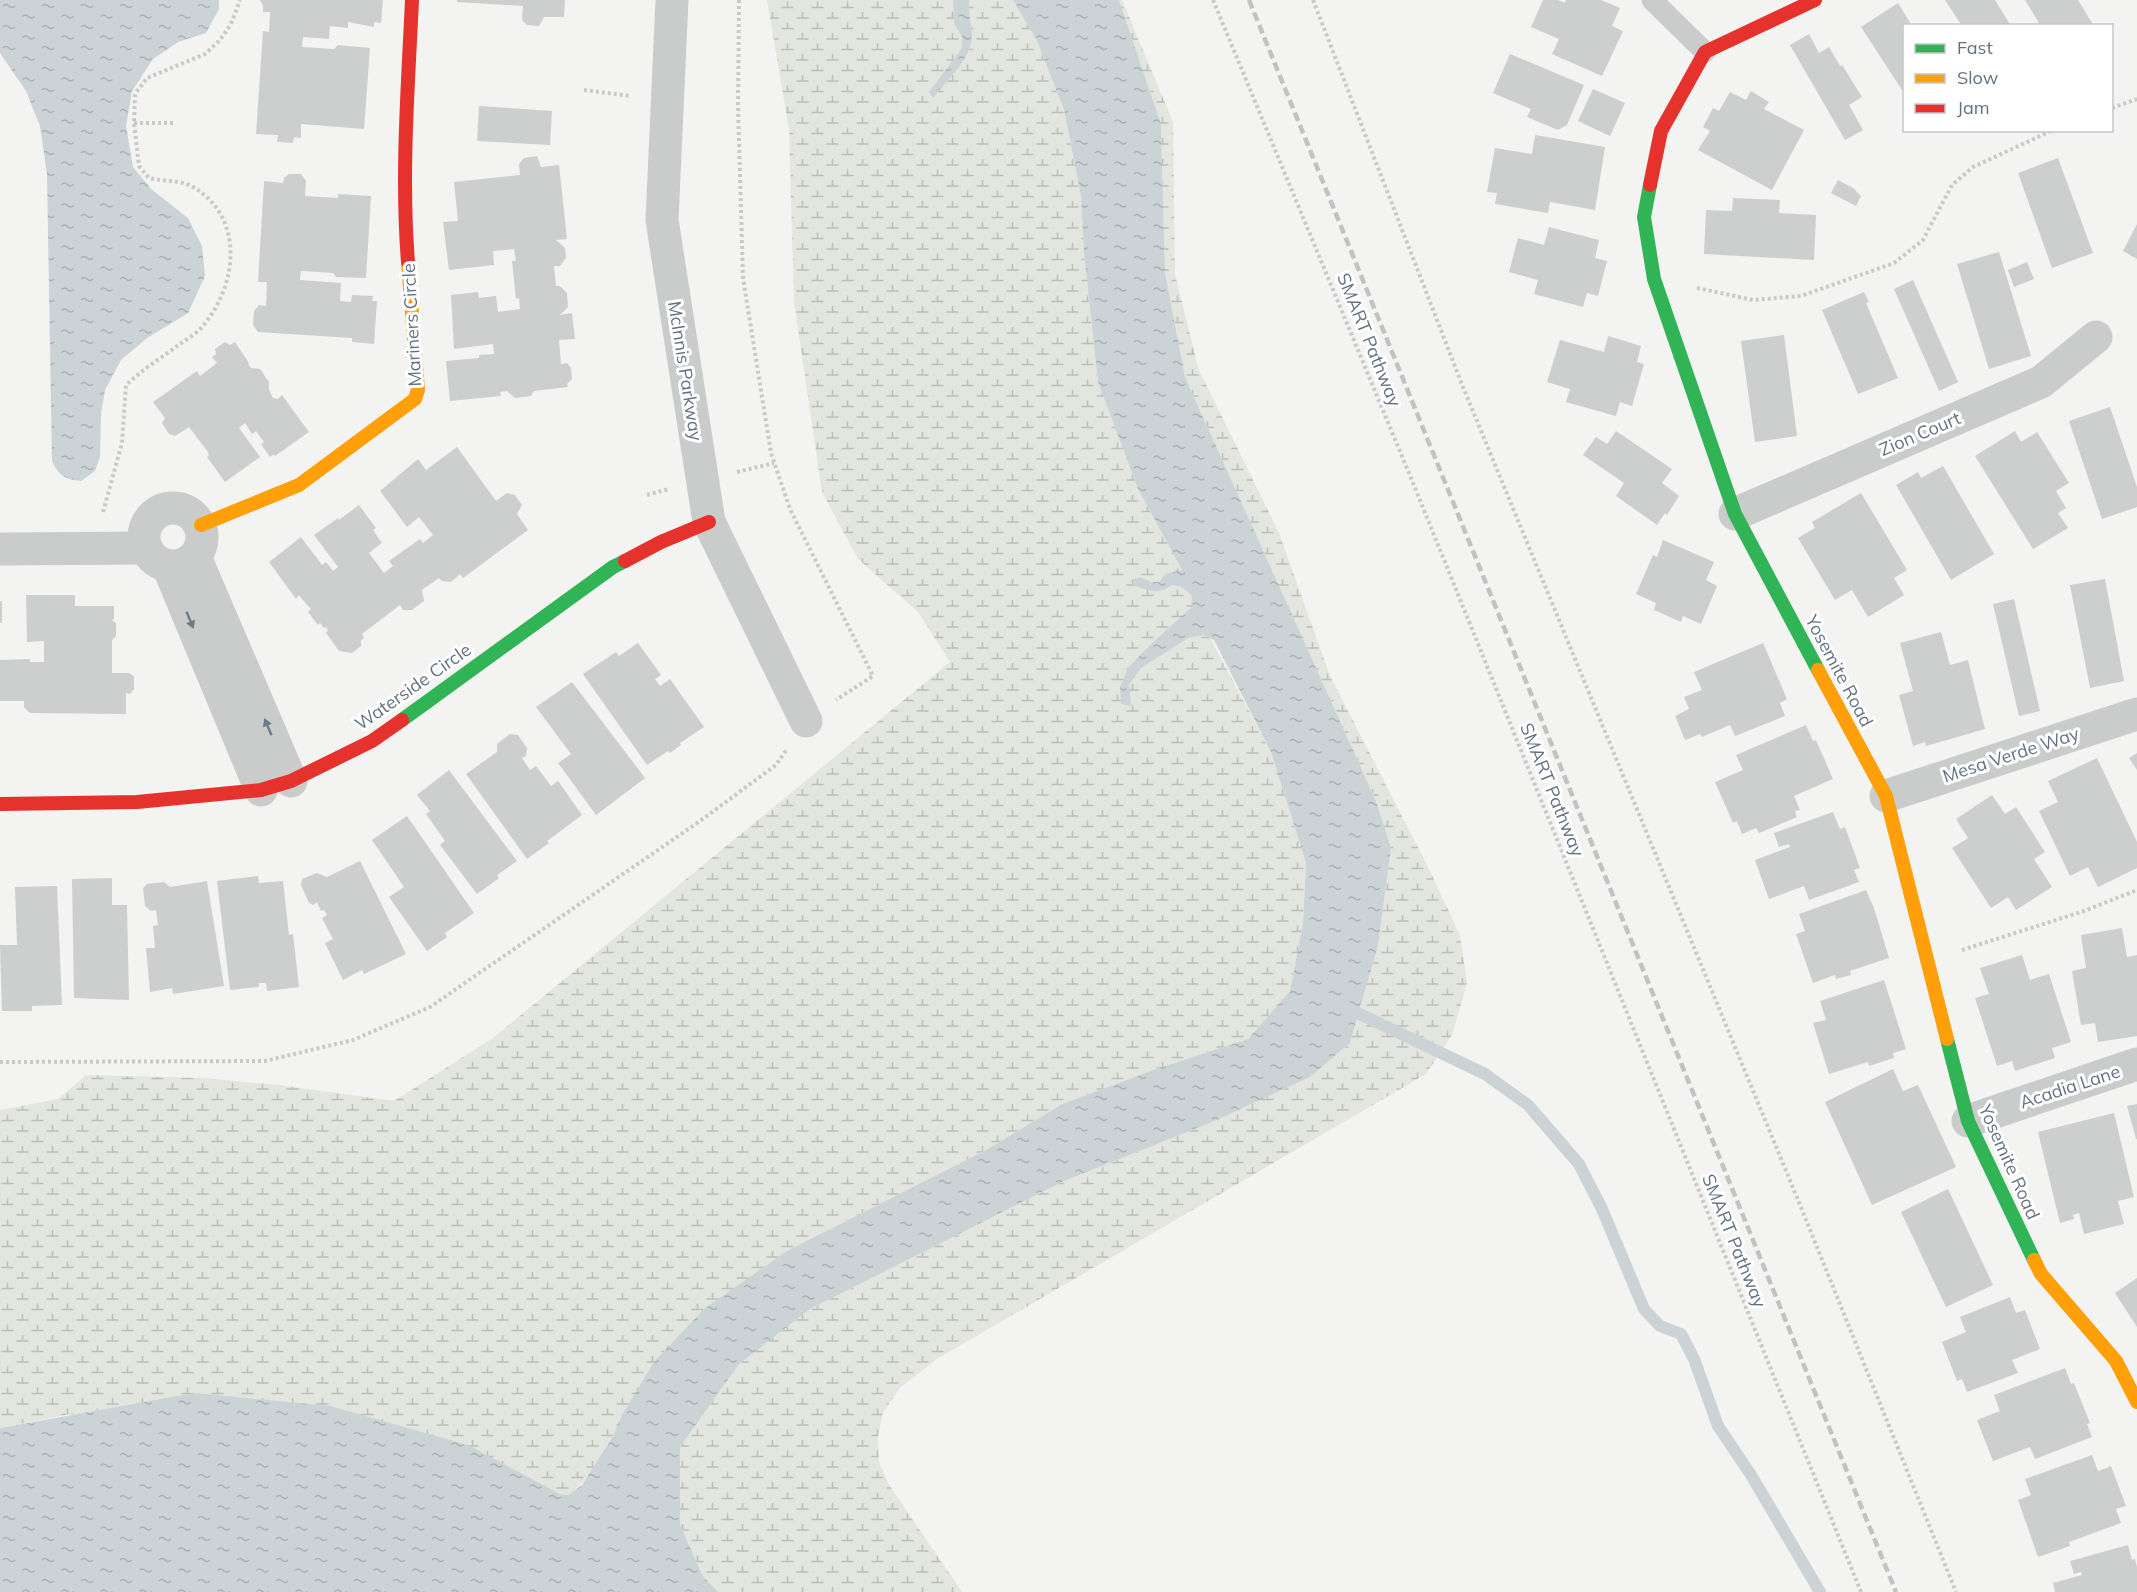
<svg xmlns="http://www.w3.org/2000/svg" width="2137" height="1592" font-family="Mulish,sans-serif">
	<style>
		.wetland { fill: url(#wetland-marsh) }
		.water { fill: url(#water-ripples) }
		.lines { fill: none; stroke-linecap: round; stroke-linejoin: round }
		.stream { stroke: #cbd3d6; stroke-width: 12 }
		.building { fill: #cdcece }
		.path { stroke: #c8c9c9; stroke-width: 4; stroke-dasharray: 3 3; stroke-linecap: butt }
		.lane { stroke: #cacccc; stroke-width: 21 }
		.street { stroke: #cacccc; stroke-width: 33 }
		.fast { stroke: #30b455; stroke-width: 14 }
		.slow { stroke: #ff9f0a; stroke-width: 14 }
		.jam { stroke: #e5322d; stroke-width: 14 }
		.rail { stroke: #c1c2c2; stroke-width: 4.5; stroke-dasharray: 9 4.5; stroke-linecap: butt }
		.oneway { fill: #6d7b88 }
		.labels { text-anchor: middle; stroke-width: 6; stroke-linejoin: round; paint-order: stroke }
		.street-label { font-size: 18px; fill: #637281; stroke: #fff }
	</style>
	<defs>
		<pattern id="wetland-marsh" width="20" height="14" patternUnits="userSpaceOnUse" patternTransform="scale(1.5)"><rect width="20" height="14" fill="#e2e6df"/><path d="M1 5h8M5 5V1M11 12h8M15 12V8" fill="none" stroke="#bbbfba"/></pattern>
		<pattern id="water-ripples" width="26" height="14" patternUnits="userSpaceOnUse" patternTransform="scale(1.5)"><rect width="26" height="14" fill="#cbd3d6"/><path d="M2 4q2-2 4 0t4 0M15 11q2-2 4 0t4 0" fill="none" stroke="#a8b0b3"/></pattern>
	</defs>
	<rect width="100%" height="100%" fill="#f3f3f1"/>
	<g class="wetland">
		<path d="M767 0H1013L1037 41 1064 110 1081 196 1084 253 1098 382 1138 489 1182 570 1191 595 1193 606 1271 752 1306 863 1303 923 1290 991 1248 1039 1156 1069 1062 1104 988 1149 788 1251 622 1415C610 1443 594 1477 568 1495L70 1414 0 1428V1110L58 1099 86 1075 202 1078 279 1085 394 1101 493 1038 950 662 918 612 858 559 822 492 794 302 789 129Z"/>
		<path d="M1119 0H1122L1173 122 1175 274 1199 370 1279 533 1330 676 1427 865 1460 935 1467 983 1452 1035 1426 1074 937 1359 901 1387 883 1412 878 1437 879 1462 889 1485 962 1592H718L702 1575 680 1524V1447L739 1364 810 1309 1064 1181 1215 1121 1310 1077 1350 1043 1378 946 1391 848 1376 801 1185 377 1165 272 1161 124Z"/>
	</g>
	<g class="water">
		<path d="M0 0H219V9L206 33 178 42 153 59 132 91 126 126 133 167 151 189 188 218 202 246 205 276 188 313 147 338 121 360 105 390 101 414 100 457 95 471 81 481C65 479 59 476 52 461L47 174 40 126 26 91 0 53Z"/>
		<path d="M953 0H969C968 12 971 22 972 33 973 58 948 79 933 98L929 92 962 48V36L954 24Z"/>
		<path d="M1013 0H1119L1161 124 1165 272 1185 377 1376 801 1391 848 1378 946 1350 1043 1310 1077 1215 1121 1064 1181 810 1309 739 1364 680 1447V1524L702 1575 718 1592H0V1428L194 1393 330 1406 468 1445 560 1494 568 1495 582 1485 612 1438 622 1415 654 1362 704 1309 787 1251 988 1149 1062 1104 1156 1069 1248 1039 1290 991 1303 923 1306 863 1271 752 1214 640 1204 635 1188 638 1141 668 1129 685 1131 706 1121 704 1120 687 1128 668 1150 645 1193 606 1191 595 1182 587 1172 585C1157 595 1149 591 1133 585L1134 579 1140 577 1151 582H1159L1166 574 1182 570 1138 489 1098 382 1084 253 1081 196 1064 110 1037 41Z"/>
	</g>
	<g class="lines">
		<path class="stream" d="M1345 1007 1485 1074 1528 1105 1579 1164 1602 1209 1644 1309 1660 1326 1681 1334 1694 1359 1718 1426 1751 1475 1820 1592"/>
	</g>
	<g class="building">
		<path d="M260 0H383L381 23 374 22V27L348 22V28L330 26 329 39 303 37 302 47 334 49 338 45 370 48 364 129 301 124V138L294 137 293 143 277 142 278 135 256 134 263 31 269 32 270 12H263V6Z"/>
		<path d="M457 0H565L564 17H544L539 26 527 25 522 20 523 6 457 2Z"/>
		<path d="M1543 0H1558L1565 3 1566 0H1601L1620 8 1612 26 1623 31 1602 76 1552 54 1559 39 1531 27Z"/>
		<path d="M1945 0H1995L2011 26H1962Z"/>
		<path d="M2025 0H2078L2094 26H2041Z"/>
		<path d="M1898 3 1912 26H1904V93L1861 27Z"/>
		<path d="M1809 34 1819 53 1829 47 1840 66 1842 65 1862 97 1849 105 1863 130 1845 140 1790 45Z"/>
		<path d="M1510 54 1584 85 1567 125 1558 130 1527 117 1531 109 1493 93Z"/>
		<path d="M1593 89 1625 103 1610 136 1578 121Z"/>
		<path d="M1751 91 1769 102 1764 109 1804 130 1772 190 1698 150 1710 131 1703 127 1713 108 1719 111 1730 92 1746 100Z"/>
		<path d="M479 106 552 111 550 145 477 141Z"/>
		<path d="M1535 135 1605 147 1595 210 1550 202 1548 213 1495 204 1497 193 1487 192 1495 148 1532 154Z"/>
		<path d="M537 156 541 167 559 165 567 239 556 240 565 248 566 258 560 266H554L556 286H560L567 293 568 307 560 315 572 313 575 339 559 340 561 364 567 363 571 368 572 379 567 384 568 387 534 391 531 396 515 398 507 391 500 392 501 396 450 401 446 361 479 358V355L494 354 493 344 454 349 451 295 478 292 479 298 496 296 498 312 520 309 519 298 516 299 512 261H516L514 249 493 251 494 265 449 270 443 222 458 221 454 182 520 175 519 164 524 158Z"/>
		<path d="M2058 158 2093 253 2052 268 2018 173Z"/>
		<path d="M289 174H301L306 181 305 196 338 198V194L371 196 366 278 336 277 333 273 301 271 300 280 341 283 340 301 351 302 352 295 373 296 372 301H377L374 344 352 342V338L258 332 253 325 254 311 259 305 266 306 267 282H258L264 181 283 183 284 178Z"/>
		<path d="M1838 180 1853 188 1861 196 1856 206 1831 193Z"/>
		<path d="M1733 198 1780 200 1779 213 1816 215 1814 260 1704 254 1706 210 1732 211Z"/>
		<path d="M2137 224V259L2123 251Z"/>
		<path d="M1549 227 1599 240 1595 258 1607 261 1598 296 1587 293 1583 307 1534 294 1538 280 1509 272 1518 238 1544 245Z"/>
		<path d="M1999 252 2031 356 1989 369 1957 264Z"/>
		<path d="M2027 262 2034 279 2014 287 2008 270Z"/>
		<path d="M1913 280 1958 382 1939 391 1894 289Z"/>
		<path d="M1864 292 1869 302 1866 303 1898 378 1858 394 1822 310Z"/>
		<path d="M1784 335 1797 436 1755 442 1741 341Z"/>
		<path d="M1608 336 1641 346 1637 362 1644 364 1632 406 1620 402 1616 416 1566 402 1570 389 1547 382 1560 340 1604 352Z"/>
		<path d="M225 342 230 345 235 342 249 363 248 364 251 368 260 369 269 382V390L273 398 278 399 282 395 309 432 275 456 274 454 270 457 261 444 264 442 256 431 252 434 245 423 239 428 260 457 225 482 207 457 209 455 208 452 189 427 175 436 169 434 162 423 165 418 153 402 197 371 200 376 217 363 212 357 216 354 215 349Z"/>
		<path d="M2110 407 2137 487V507L2102 519 2069 421Z"/>
		<path d="M1616 431 1672 469 1662 483 1679 496 1667 515 1665 513 1657 525 1616 496 1624 483 1583 455 1596 437 1607 444Z"/>
		<path d="M2015 431 2021 442 2037 432 2069 483 2056 491 2066 508 2058 513 2068 528 2033 549 1975 456Z"/>
		<path d="M457 447 496 501 507 493 515 495 522 505 517 514 528 530 463 578 460 574 451 582 442 581 439 578 422 590 424 601 412 610H403L400 605 362 634 364 638 361 640V646L352 653 339 651 326 633 328 630 326 627 324 628 320 623 318 625 308 612 311 609 302 599 299 595 296 599 269 562 301 537 322 565 326 562 333 571 338 567 314 535 338 518 339 520 359 505 376 528 373 530 382 543 369 553 384 573 393 566 389 561 420 539 423 543 433 535 419 517 407 527 380 491 418 459 426 470Z"/>
		<path d="M1943 466 1994 554 1951 580 1896 485 1918 472 1921 478Z"/>
		<path d="M1861 493 1907 570 1894 578 1904 595 1868 617 1852 590 1835 600 1798 538 1815 528 1812 522Z"/>
		<path d="M1663 540 1714 562 1706 580 1717 586 1701 624 1683 616 1681 622 1654 610 1656 603 1636 594 1653 555 1657 557Z"/>
		<path d="M2105 579 2124 681 2090 688 2070 585Z"/>
		<path d="M26 595H75V606H114V619L112 620 116 623V636L112 640V673H129L134 676V689L130 694 126 693V714L30 713 24 707V701H0V660L30 659V662H44V641L27 642Z"/>
		<path d="M2014 599 2040 711 2019 716 1993 604Z"/>
		<rect x="0" y="601" width="2" height="22"/>
		<path d="M1941 632 1950 665 1968 660 1985 729 1926 746 1925 742 1913 746 1899 695 1913 691 1900 643Z"/>
		<path d="M638 643 661 675 655 679 660 686 670 679 704 727 680 743 681 745 670 753 668 751 647 765 583 674 616 652 619 656Z"/>
		<path d="M1763 643 1787 699 1780 703 1785 716 1735 736 1730 725 1702 737 1700 734 1685 740 1675 716 1689 709 1684 697 1702 690 1694 672Z"/>
		<path d="M572 682 645 778 596 815 558 763 571 754 536 707Z"/>
		<path d="M1806 725 1813 741 1816 740 1833 779 1794 796 1800 810 1795 811 1797 817 1759 833 1756 828 1742 834 1737 821 1733 823 1715 782 1743 770 1736 755Z"/>
		<path d="M510 734 518 735 527 748 526 756 522 758 530 770 536 766 551 786 558 781 582 815 547 841 549 843 527 859 466 774 497 752V744Z"/>
		<path d="M2137 753V770L2129 758Z"/>
		<path d="M2097 758 2137 842V868L2098 887 2088 867 2070 876 2039 811 2058 802 2048 781Z"/>
		<path d="M449 770 517 861 497 875 499 878 477 894 440 845 445 841 426 814 430 811 417 795Z"/>
		<path d="M1992 795 2005 814 2016 807 2045 852 2034 859 2052 887 2016 910 2008 897 1991 908 1952 848 1968 838 1956 819Z"/>
		<path d="M1833 812 1840 829 1845 827 1860 868 1854 870 1859 882 1809 900 1804 886 1769 899 1755 860 1790 847 1789 844 1779 847 1774 833Z"/>
		<path d="M407 816 474 913 445 933 447 937 427 951 389 897 404 887 372 840Z"/>
		<path d="M360 861 406 954 364 974 362 970 343 980 325 943 333 939 322 918 327 915 324 910 321 911 317 902 313 905 309 903 301 885 302 879 317 873 327 877Z"/>
		<path d="M258 876 259 883 283 881 289 935 293 934 299 987 267 991 266 983H259V987L230 990 217 881Z"/>
		<path d="M112 878V905H127L129 1000 74 998 72 879Z"/>
		<path d="M207 881 224 986 173 994 172 988 150 992 146 948H155L153 926 158 925 156 910 151 911 145 906 143 888 147 884 164 882 170 887Z"/>
		<path d="M57 886 62 1005 32 1006V1011H2L0 945H17L15 887Z"/>
		<path d="M1866 890 1874 908 1889 958 1850 971 1851 975 1836 979 1835 975 1813 983 1796 934 1805 931 1799 914Z"/>
		<path d="M2122 928 2127 957 2137 955V1036L2098 1042 2095 1023 2081 1025 2072 971 2086 968 2081 935Z"/>
		<path d="M2022 955 2030 980 2049 974 2071 1042 2052 1048 2055 1058 2015 1071 2012 1061 1997 1066 1975 998 1989 994 1980 968Z"/>
		<path d="M1884 980 1906 1049 1893 1053 1894 1058 1869 1066 1868 1062 1829 1074 1813 1023 1826 1020 1820 1001Z"/>
		<path d="M1893 1069 1903 1091 1918 1085 1956 1167 1872 1205 1825 1102Z"/>
		<path d="M2137 1104V1139H2136L2127 1106Z"/>
		<path d="M2114 1113 2134 1197 2118 1201 2124 1224 2084 1234 2079 1213 2073 1215 2074 1219 2060 1223 2038 1132Z"/>
		<path d="M1948 1189 1993 1285 1946 1307 1901 1212Z"/>
		<path d="M2137 1278V1327L2115 1293Z"/>
		<path d="M2010 1297 2016 1313 2025 1310 2040 1349 2012 1360 2018 1373 1967 1392 1962 1379 1957 1381 1942 1342 1966 1332 1960 1317Z"/>
		<path d="M2065 1368 2071 1384 2074 1383 2090 1423 2087 1424 2092 1437 2035 1459 2030 1447 1993 1461 1977 1420 2000 1411 1994 1395Z"/>
		<path d="M2092 1455 2098 1471 2111 1466 2126 1506 2116 1509 2121 1523 2069 1542 2070 1546 2038 1557 2018 1500 2031 1495 2025 1479Z"/>
		<path d="M2128 1545 2132 1560 2135 1559 2137 1567V1592H2055L2053 1583 2082 1575 2081 1572 2074 1574 2070 1561Z"/>
	</g>
	<g class="lines">
		<g class="path">
			<path d="M739 0 738 106 743 278 771 453 790 509 873 676 836 700"/>
			<path d="M1213 0 1411 478 1861 1592"/>
			<path d="M1313 0 1463 387 1796 1195 1956 1592"/>
			<path d="M584 90 631 96"/>
			<path d="M2112 108 2137 99"/>
			<path d="M134 123H176"/>
			<path d="M1697 288 1753 300 1801 296 1894 263 1923 240 1952 185 1973 167 2053 130"/>
			<path d="M737 472 774 463"/>
			<path d="M647 495 669 489"/>
			<path d="M103 512 122 443 126 385C142 370 162 357 180 344 187 339 196 334 202 327 237 287 246 218 193 187 179 179 164 182 149 178L139 166 134 123 135 94 147 78 205 54 220 40 231 24 240 0"/>
			<path d="M1962 950 2084 911 2137 890"/>
			<path d="M0 1062 265 1061 353 1040 430 1007 700 821 776 765 787 749"/>
		</g>
		<path class="lane" d="M1652 0 1705 52"/>
		<g class="street">
			<path d="M672 0 662 220 709 522 806 721"/>
			<circle cx="173" cy="537" r="29"/>
			<path d="M1735 514 2041 382 2096 337"/>
			<path d="M0 549 146 548"/>
			<path d="M195 557 291 781"/>
			<path d="M168 566 261 790"/>
			<path d="M1886 796 2137 714"/>
			<path d="M1968 1121 2137 1064"/>
		</g>
		<g class="fast">
			<path d="M1650 185 1644 217 1654 279 1735 514 1818 670"/>
			<path d="M402 720 613 567 625 561"/>
			<path d="M1947 1039 1968 1121 2034 1260"/>
		</g>
		<g class="slow">
			<path d="M201 525 299 485 415 399 418 390 408 262"/>
			<path d="M1818 670 1886 796 1947 1039"/>
			<path d="M2034 1260 2041 1274 2116 1361 2137 1402"/>
		</g>
		<g class="jam">
			<path d="M1650 185 1661 131 1705 52 1815 0"/>
			<path d="M408 262C401 175 408 87 412 0"/>
			<path d="M625 561 661 542 709 522"/>
			<path d="M0 804 137 802 261 790 291 781 372 741 402 720"/>
		</g>
		<path class="rail" d="M1249 0 1896 1592"/>
	</g>
	<defs><path id="oneway-solid" d="M-6-.8H1V-3.2L6.5 0L1 3.2V.8H-6Z" transform="scale(1.5)"/></defs>
	<g class="oneway">
		<use href="#oneway-solid" transform="translate(190 620) rotate(67)"/>
		<use href="#oneway-solid" transform="translate(268 727) rotate(-113)"/>
	</g>
	<g class="labels">
		<g class="street-label">
			<text transform="translate(412 325) rotate(-93)" y="6">Mariners Circle</text>
			<text transform="translate(1369 340) rotate(68)" y="6">SMART Pathway</text>
			<text transform="translate(685 371) rotate(81)" y="6">McInnis Parkway</text>
			<text transform="translate(1920 434) rotate(-23)" y="6">Zion Court</text>
			<text transform="translate(1839 671) rotate(62)" y="6">Yosemite Road</text>
			<text transform="translate(413 687) rotate(-35)" y="6">Waterside Circle</text>
			<text transform="translate(2011 755) rotate(-18)" y="6">Mesa Verde Way</text>
			<text transform="translate(1552 790) rotate(68)" y="6">SMART Pathway</text>
			<text transform="translate(2070 1087) rotate(-18)" y="6">Acadia Lane</text>
			<text transform="translate(2009 1162) rotate(66)" y="6">Yosemite Road</text>
			<text transform="translate(1734 1241) rotate(68)" y="6">SMART Pathway</text>
		</g>
	</g>
	<rect x="1903" y="24" width="210" height="108" fill="#ffffff" stroke="#c1c7cd" stroke-width="1.5"/>
	<rect x="1915" y="44" width="30" height="9" fill="#30b455" stroke="#c1c7cd" stroke-width="1.5"/>
	<text x="1957" y="54" font-size="18" fill="#637281">Fast</text>
	<rect x="1915" y="74" width="30" height="9" fill="#ff9f0a" stroke="#c1c7cd" stroke-width="1.5"/>
	<text x="1957" y="84" font-size="18" fill="#637281">Slow</text>
	<rect x="1915" y="104" width="30" height="9" fill="#e5322d" stroke="#c1c7cd" stroke-width="1.5"/>
	<text x="1957" y="114" font-size="18" fill="#637281">Jam</text>
</svg>
